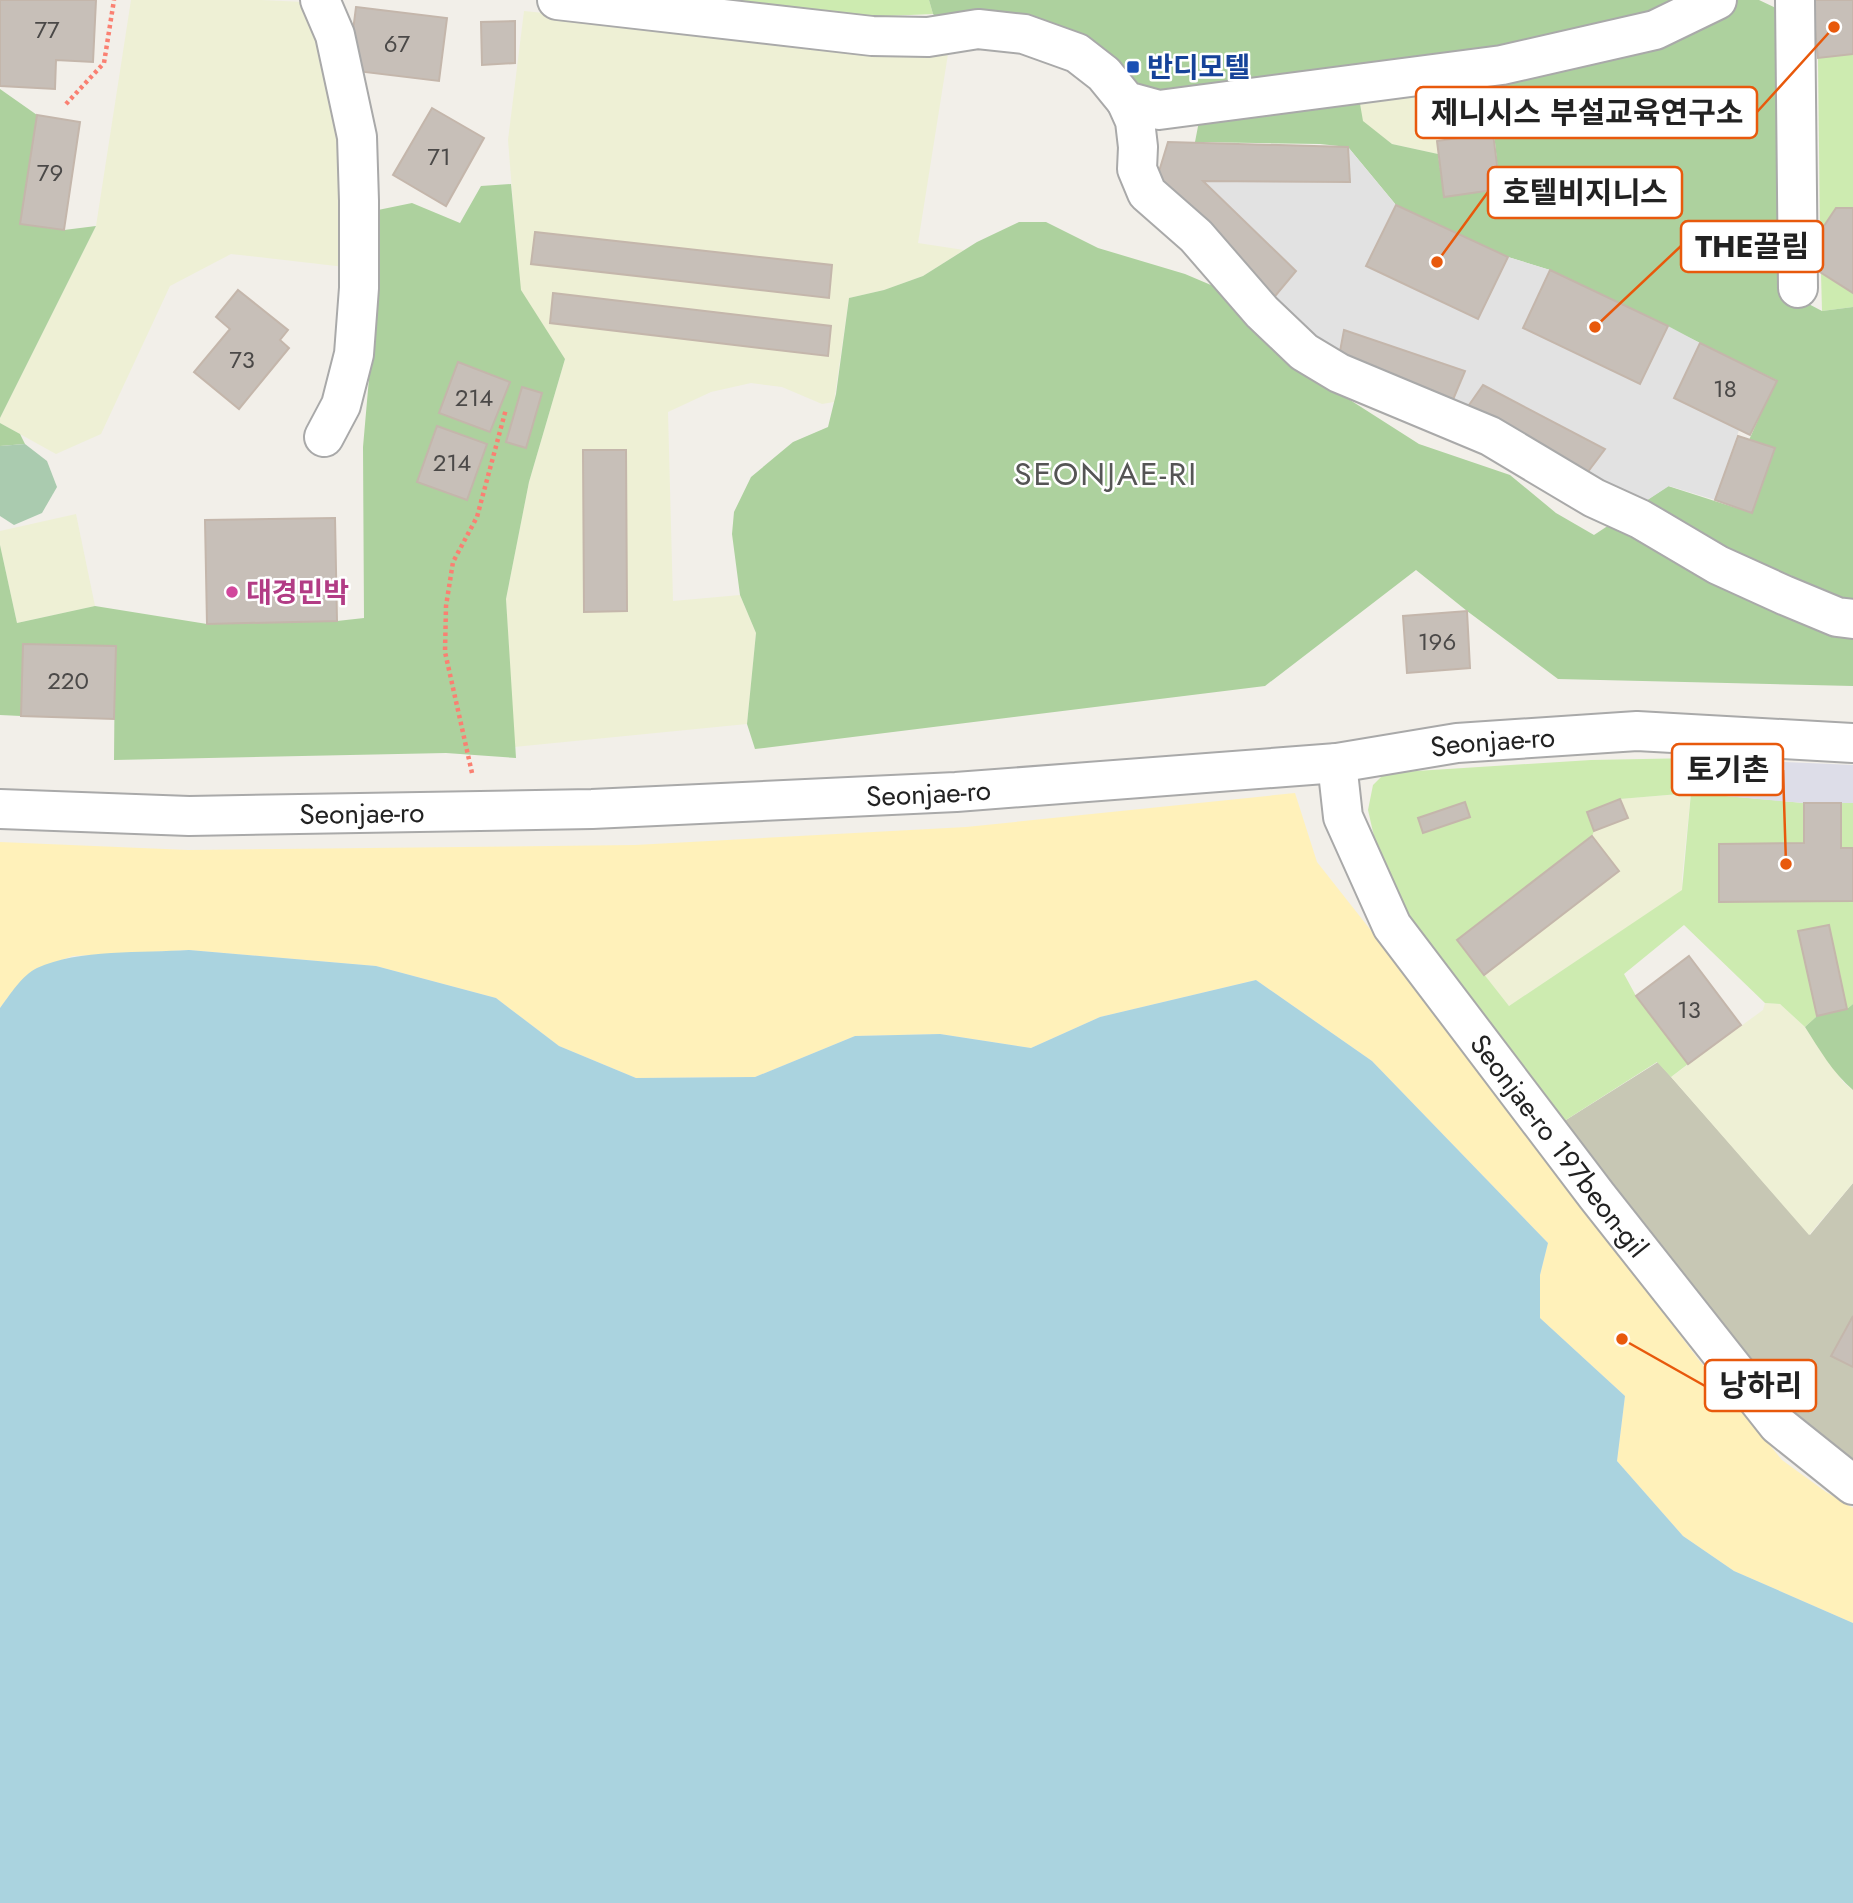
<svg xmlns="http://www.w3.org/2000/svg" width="1853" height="1903" font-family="Jost,'Noto Sans KR',sans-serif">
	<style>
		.construction { fill: #c7c7b4 }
		.farmland { fill: #eef0d5 }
		.grass { fill: #cdebb0; fill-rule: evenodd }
		.forest { fill: #add19e }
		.sand { fill: #fff1ba }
		.cemetery { fill: #aacbaf }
		.parking { fill: #e2e2e2 }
		.plaza { fill: #dddde8 }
		.water { fill: #aad3df }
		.building { fill: #c7bfb8; stroke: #c4b6ab; stroke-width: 2 }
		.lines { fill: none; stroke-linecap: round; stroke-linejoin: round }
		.minor-casing { stroke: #a9a9a9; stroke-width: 42 }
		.path { stroke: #fa8072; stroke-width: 4.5; stroke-dasharray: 3.5 3.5; stroke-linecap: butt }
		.minor { stroke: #fff; stroke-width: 38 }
		.transit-dot { fill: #1a4fb4; stroke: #fff; stroke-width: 2.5 }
		.hotel-dot { fill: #d1479c; stroke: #fff; stroke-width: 2.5 }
		.labels { text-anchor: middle; stroke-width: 5; stroke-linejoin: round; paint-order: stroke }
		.number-label { font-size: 24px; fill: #4b4948 }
		.transit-label { font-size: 28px; font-weight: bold; fill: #164399; stroke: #fff; text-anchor: start }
		.hotel-label { font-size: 28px; font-weight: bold; fill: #b23c85; stroke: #fff; text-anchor: start }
		.street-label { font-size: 28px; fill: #222; stroke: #fff }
		.quarter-label { font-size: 32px; letter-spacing: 2px; fill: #555; stroke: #fff }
		.leader { fill: none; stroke: #e8590c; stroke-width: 2.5 }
		.callout-dot { fill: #e8590c; stroke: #fff; stroke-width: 2.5 }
		.callout { fill: #fff; stroke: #e8590c; stroke-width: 2.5 }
		.callout-label { font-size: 30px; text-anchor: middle; font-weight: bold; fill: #222 }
	</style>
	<rect width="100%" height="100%" fill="#f2efe9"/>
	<path class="construction" d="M1658 1062 1810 1235 1853 1183V1468L1785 1415 1558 1125Z"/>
	<g class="farmland">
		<path d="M131 0H262L304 2 337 84 345 267 231 254 170 286 101 434 56 454 0 423V418L96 226Z"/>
		<path d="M524 11 948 54 918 243 964 250 923 276 884 290 849 298 834 402 822 404 782 387 751 383 711 392 668 412 673 601 740 595 756 633 747 724 514 747 506 599 529 482 565 359 520 290 508 140Z"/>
		<path d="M1489 87 1493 133 1437 141 1438 154 1392 144 1362 121 1359 98Z"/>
		<path d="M76 514 95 606 17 623 0 545V531Z"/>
		<path d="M1691 793 1682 878 1683 890 1509 1006 1484 975 1618 871 1592 836 1594 831 1627 818 1620 799Z"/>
		<path d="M1765 1003 1780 1004 1805 1027 1844 1083 1853 1090V1183L1809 1235 1671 1077 1763 1010Z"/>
	</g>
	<g class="grass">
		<path d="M698 0H929L933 14 840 18Z"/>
		<path d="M1853 54V208L1820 232 1818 58Z"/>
		<path d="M1821 273 1853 293V307L1822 311Z"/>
		<path d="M1695 758 1692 793 1804 803V843L1719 844V902L1853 901V1004L1847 1009 1829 925 1799 932 1817 1016 1805 1027 1780 1004 1765 1003 1684 925 1624 974 1636 996 1688 1064 1671 1077 1657 1062 1558 1125 1404 909 1378 854 1368 810 1373 785 1385 773 1591 760ZM1691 793 1682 890 1509 1006 1457 940 1592 836 1594 831 1588 812 1620 799Z"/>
		<rect x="1841" y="803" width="12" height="45"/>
	</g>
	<g class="forest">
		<path d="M929 0H1759L1778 9 1782 290 1822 311 1853 307V686L1558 679 1467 611 1416 570 1265 686 755 749 747 724 756 633 740 595 732 534 734 512 751 477 793 442 828 427 836 394 849 298 884 290 923 276 977 242 1019 222H1046L1098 248 1185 274 1218 288 1314 377 1419 444 1510 475 1556 513 1594 535 1668 486 1752 513 1775 449 1749 440 1776 380 1550 270 1508 257 1396 205 1348 147 1320 144 1195 142 1200 116 1359 98 1363 121 1392 144 1438 154 1444 197 1500 189 1489 87 1465 57 1166 94 953 33 933 14Z"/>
		<path d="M0 89 37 115 21 224 64 230 96 226 0 418Z"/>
		<path d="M511 184 521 290 565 359 529 482 506 599 516 758 446 753 114 760 115 646 23 644 21 716 0 715V545L17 623 95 606 207 624 337 621 364 618 363 447 374 321 378 210 412 203 460 223 481 186Z"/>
		<path d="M0 423 20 434 25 444 0 446Z"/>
		<path d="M1853 1004V1090C1833 1073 1819 1049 1805 1027L1817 1016 1847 1009Z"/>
	</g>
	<path class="sand" d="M1295 793 1317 862 1459 1042 1698 1359 1782 1460 1826 1492 1853 1508V1623L1734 1571 1683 1536 1617 1461 1625 1396 1540 1318V1275L1548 1243 1372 1061 1256 980 1100 1017 1031 1048 940 1034 855 1036 755 1077 636 1078 559 1046 496 998 376 966 189 950 73 956 35 969 12 992 0 1008V842L188 850 635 845 966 827Z"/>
	<path class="cemetery" d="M25 444 47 461 57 487 42 513 14 525 0 516V446Z"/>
	<path class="parking" d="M1348 147 1396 205 1367 267 1478 319 1508 257 1550 270 1523 328 1640 383 1668 326 1700 343 1674 397 1739 430 1715 500 1669 486 1643 503 1584 477 1605 449 1483 385 1467 408 1452 402 1465 371 1344 330 1338 362 1271 301 1295 271 1203 181 1349 182Z"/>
	<path class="plaza" d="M1695 758 1853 765V803H1804L1691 793Z"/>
	<path class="water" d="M189 950 376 966 496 998 559 1046 636 1078 755 1077 855 1036 940 1034 1031 1048 1100 1017 1256 980 1372 1061 1548 1243 1540 1275V1318L1625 1396 1617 1461 1683 1536 1734 1571 1853 1623V1903H0V1008C10 995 22 975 37 968 78 949 143 953 189 950Z"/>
	<g class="building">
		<path d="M0 0H96L93 62 56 60 55 89 0 86Z"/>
		<path d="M1812 0H1853V54L1818 58Z"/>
		<path d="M356 7 447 18 439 81 348 70Z"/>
		<path d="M515 21V63L482 65 481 22Z"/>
		<path d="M432 108 484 138 446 206 393 175Z"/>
		<path d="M37 115 80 122 64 230 20 224Z"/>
		<path d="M1493 133 1500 189 1444 197 1437 141Z"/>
		<path d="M1168 142 1348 147 1350 182 1203 181 1296 271 1271 301 1157 178Z"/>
		<path d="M1396 205 1508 257 1478 319 1366 266Z"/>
		<path d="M1836 208H1853V293L1801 260Z"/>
		<path d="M535 232 832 265 829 298 531 264Z"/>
		<path d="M1550 270 1668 326 1640 384 1523 328Z"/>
		<path d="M238 290 288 330 280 340 289 348 239 409 194 372 230 329 216 317Z"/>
		<path d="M553 293 831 326 828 356 550 323Z"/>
		<path d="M1344 330 1465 371 1452 402 1338 362Z"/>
		<path d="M1700 343 1777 381 1750 435 1674 398Z"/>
		<path d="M458 362 510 382 490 432 439 413Z"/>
		<path d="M1483 385 1605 449 1584 477 1467 408Z"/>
		<path d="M522 387 542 393 526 448 506 442Z"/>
		<path d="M437 426 487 444 467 500 417 482Z"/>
		<path d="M1738 436 1775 448 1752 513 1715 500Z"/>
		<path d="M583 450H626L627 611 584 612Z"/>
		<path d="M335 518 337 621 207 624 205 520Z"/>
		<path d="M1467 611 1470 668 1407 673 1403 616Z"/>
		<path d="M23 644 116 646 114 719 21 716Z"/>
		<path d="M1620 799 1628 818 1594 831 1587 812Z"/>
		<path d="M1465 802 1470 817 1423 833 1418 818Z"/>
		<path d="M1804 803H1841V848H1853V901L1719 902V844L1804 843Z"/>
		<path d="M1592 836 1619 871 1484 975 1457 940Z"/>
		<path d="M1829 925 1847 1009 1817 1016 1798 931Z"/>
		<path d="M1689 956 1741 1025 1688 1064 1636 996Z"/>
		<path d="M1853 1316V1367L1831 1356Z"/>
	</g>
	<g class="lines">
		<g class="minor-casing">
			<g id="minor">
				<path d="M320 0 335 35 357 137 359 201V288L354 354 341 405 324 437"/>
				<path d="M557 0 872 36 928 37 978 29 1024 34 1077 53 1104 74 1126 101 1159 110 1502 65 1655 30 1717 0"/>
				<path d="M1795 0 1798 288"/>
				<path d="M1126 101 1135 121 1138 147 1137 169 1147 193 1196 236 1262 312 1304 352 1339 373 1490 436 1594 498 1640 519 1718 565 1784 595 1837 617 1853 619"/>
				<path id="s1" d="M1337 763 1343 817 1392 926 1597 1196 1778 1425 1853 1485"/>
				<path id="s2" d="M0 809 189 816 592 809 956 792 1337 763 1457 743 1637 731 1853 743"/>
			</g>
		</g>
		<g class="path">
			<path d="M66 104 104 63 114 0"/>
			<path d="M472 773 445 652 446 606 453 562 477 517 506 409"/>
		</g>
		<use href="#minor" class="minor"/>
	</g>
	<rect class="transit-dot" x="1126" y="60" width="14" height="14" rx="3.5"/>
	<circle class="hotel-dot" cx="232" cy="592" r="7"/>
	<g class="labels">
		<g class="number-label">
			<text x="47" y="38">77</text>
			<text x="397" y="52">67</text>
			<text x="439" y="165">71</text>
			<text x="50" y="181">79</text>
			<text x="242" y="368">73</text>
			<text x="1725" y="397">18</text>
			<text x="474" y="406">214</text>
			<text x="452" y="471">214</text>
			<text x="1437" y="650">196</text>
			<text x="68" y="689">220</text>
			<text x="1689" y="1018">13</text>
		</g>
		<g class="transit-label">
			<text x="1147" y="77">반디모텔</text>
		</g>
		<g class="hotel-label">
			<text x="246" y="602">대경민박</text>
		</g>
		<g class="street-label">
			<text dy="10" stroke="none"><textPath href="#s2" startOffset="1496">Seonjae-ro</textPath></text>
			<text dy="10" stroke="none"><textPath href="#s2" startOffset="929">Seonjae-ro</textPath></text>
			<text dy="10" stroke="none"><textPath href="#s2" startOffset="362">Seonjae-ro</textPath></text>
			<text dy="10" stroke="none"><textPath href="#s1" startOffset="450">Seonjae-ro 197beon-gil</textPath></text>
		</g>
		<g class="quarter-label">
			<text x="1106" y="485">SEONJAE-RI</text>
		</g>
	</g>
	<path class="leader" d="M1834 27L1757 112M1437 262L1488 192M1595 327L1681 246M1786 864L1783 770M1622 1339L1705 1386"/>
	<g class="callout-dot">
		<circle cx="1834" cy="27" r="7"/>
		<circle cx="1437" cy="262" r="7"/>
		<circle cx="1595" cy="327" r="7"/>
		<circle cx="1786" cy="864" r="7"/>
		<circle cx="1622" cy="1339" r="7"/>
	</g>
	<g class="callout">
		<rect x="1416" y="87" width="341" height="51" rx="7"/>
		<rect x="1488" y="167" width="194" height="51" rx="7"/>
		<rect x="1681" y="221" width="142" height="51" rx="7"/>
		<rect x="1672" y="744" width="111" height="51" rx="7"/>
		<rect x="1705" y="1360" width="111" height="51" rx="7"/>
	</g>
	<g class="callout-label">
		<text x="1587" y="123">제니시스 부설교육연구소</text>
		<text x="1585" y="203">호텔비지니스</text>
		<text x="1752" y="257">THE끌림</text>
		<text x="1728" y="780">토기촌</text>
		<text x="1761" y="1396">낭하리</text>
	</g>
</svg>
